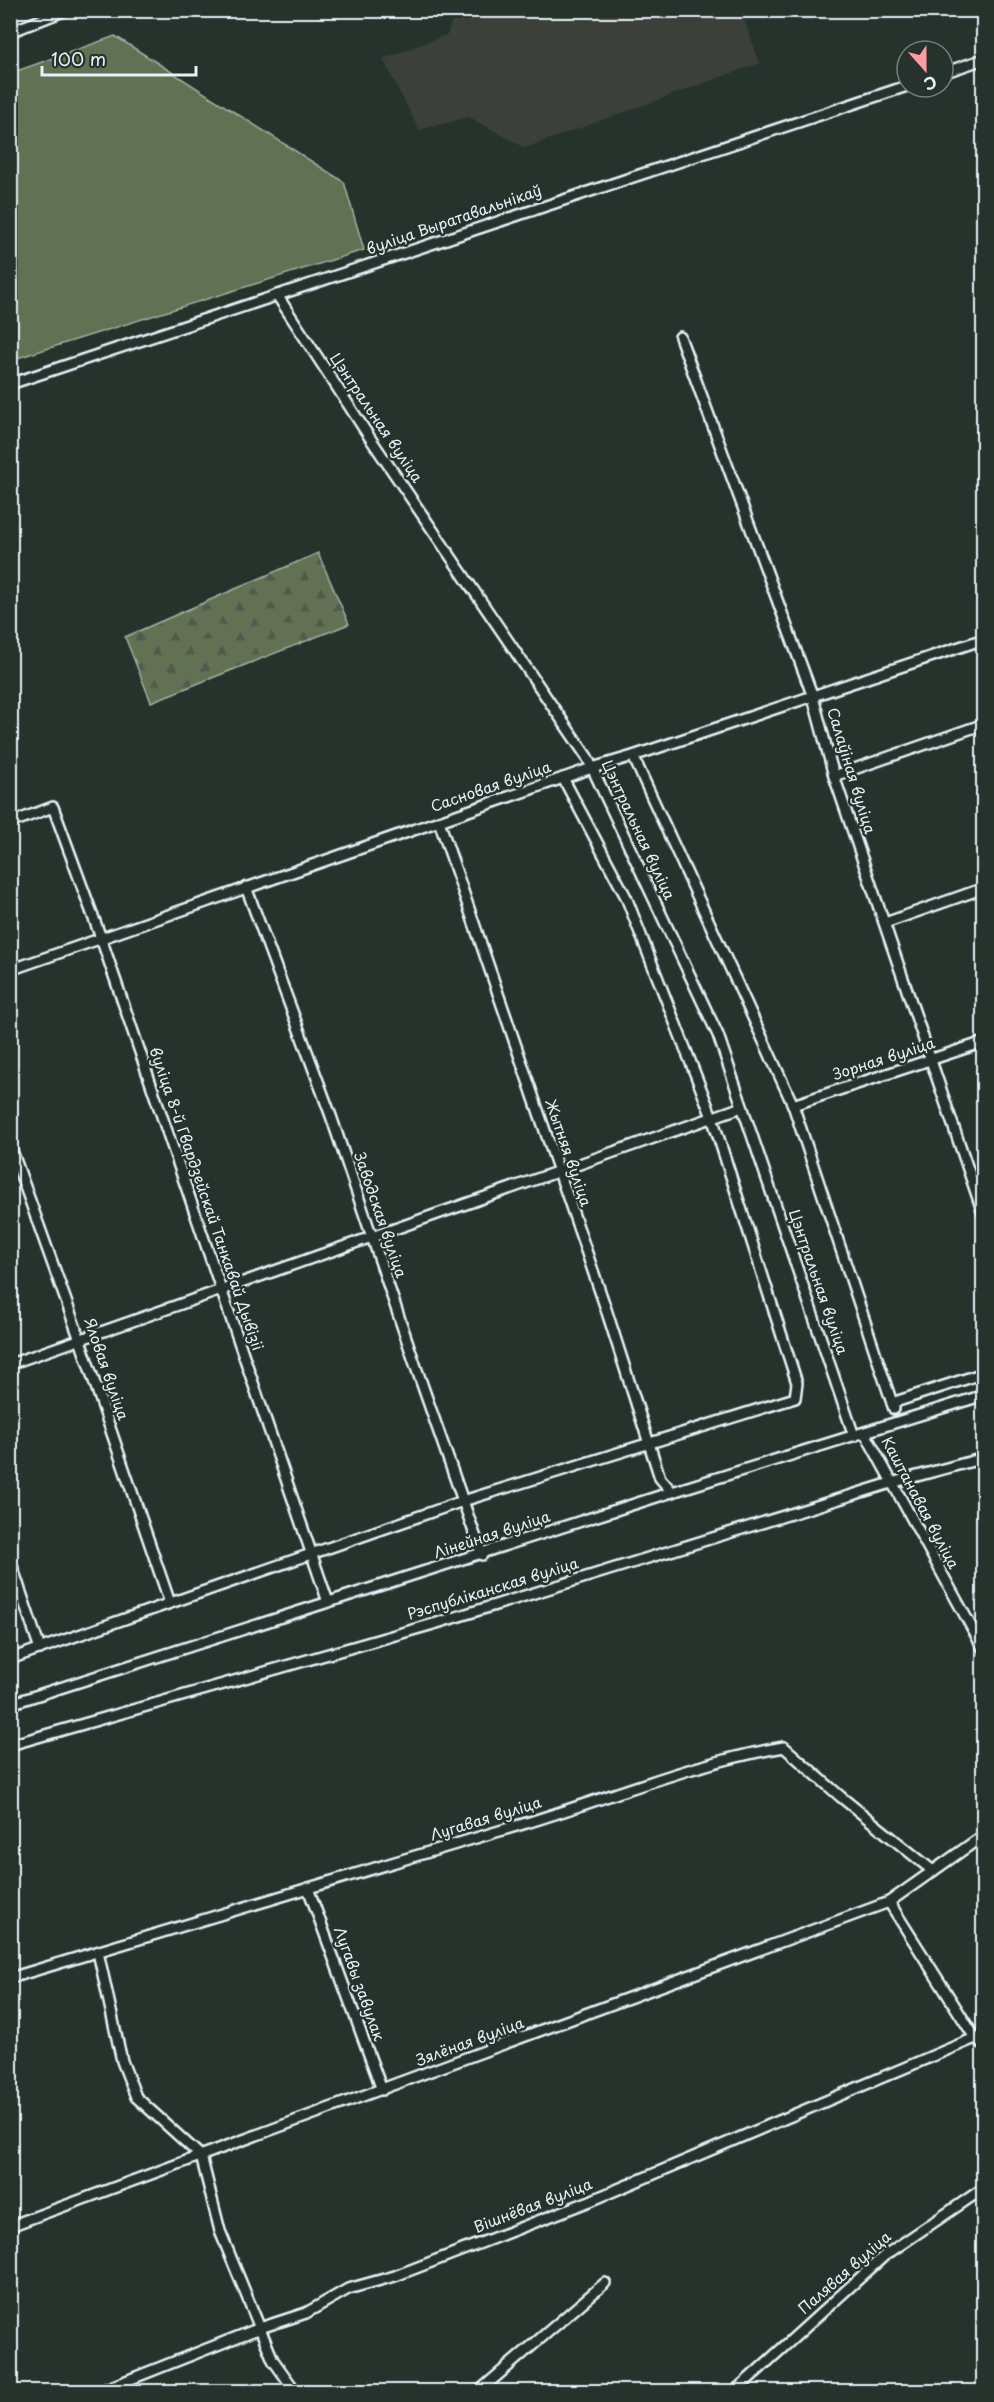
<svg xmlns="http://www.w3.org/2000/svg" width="994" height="2402" font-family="'Playpen Sans',sans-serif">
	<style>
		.built { fill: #3a403a }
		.green { fill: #627153; stroke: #a5b1a6; stroke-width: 1.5 }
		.forest { fill: url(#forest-firs); stroke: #a5b1a6; stroke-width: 1.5 }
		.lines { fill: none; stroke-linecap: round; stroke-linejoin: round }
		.street-casing { stroke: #e8f1f8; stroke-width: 14 }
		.street { stroke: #26332d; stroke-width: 9 }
		.labels { text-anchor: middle; stroke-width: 5; stroke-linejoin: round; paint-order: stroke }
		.street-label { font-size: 15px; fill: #e8f1f8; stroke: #26332d }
	</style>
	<defs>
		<pattern id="forest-firs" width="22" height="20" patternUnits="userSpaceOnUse" patternTransform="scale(1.5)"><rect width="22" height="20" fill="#627153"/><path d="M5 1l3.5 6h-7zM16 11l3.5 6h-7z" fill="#535a4e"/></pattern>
	</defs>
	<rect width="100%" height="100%" fill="#26332d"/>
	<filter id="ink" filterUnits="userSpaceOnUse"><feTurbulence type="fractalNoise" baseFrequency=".0167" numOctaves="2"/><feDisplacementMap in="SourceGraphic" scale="12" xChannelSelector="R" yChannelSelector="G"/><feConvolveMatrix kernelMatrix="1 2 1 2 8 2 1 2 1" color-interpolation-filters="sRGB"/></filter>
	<g filter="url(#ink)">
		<path class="built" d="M741 11 760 63 525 148 469 117 419 130 383 59 448 34 454 11Z"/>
		<path class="green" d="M115 36 344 182 364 250 11 360V73Z"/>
		<path class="forest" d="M318 553 349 624 151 702 125 637Z"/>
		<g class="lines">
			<g class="street-casing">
				<g id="street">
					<path d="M10 32 66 10"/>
					<path d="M943 73 984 59"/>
					<path d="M277 295 370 438 587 757 718 1035 854 1436"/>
					<path d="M680 337 813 697 834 776 984 1216"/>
					<path d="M10 384 907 86"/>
					<path d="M633 756 793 1105 894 1409"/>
					<path d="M834 776 984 724"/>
					<path d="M439 821 605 1306 660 1478 672 1492"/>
					<path d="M10 823 53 807 101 938 328 1602"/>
					<path d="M246 887 331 1116 417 1370 482 1555"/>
					<path d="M885 923 984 888"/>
					<path d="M10 970 592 768 633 756 984 639"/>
					<path d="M793 1105 984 1042"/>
					<path d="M10 1145 80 1340 170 1603"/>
					<path d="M10 1364 742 1107"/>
					<path d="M892 1403 984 1373"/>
					<path d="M865 1433 984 1650"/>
					<path d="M10 1560 40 1649"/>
					<path d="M10 1659 463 1501 795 1398 797 1383 712 1117 626 897 563 778"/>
					<path d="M10 1704 672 1492 984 1395"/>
					<path d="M10 1745 437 1623 891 1483 984 1458"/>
					<path d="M308 1888 382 2090"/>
					<path d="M889 1902 975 2038 984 2045"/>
					<path d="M98 1952 122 2061 136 2097 201 2156 220 2231 273 2360 296 2392"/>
					<path d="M10 1978C181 1925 352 1875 523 1824 609 1798 695 1762 784 1747L841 1797 933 1871"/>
					<path d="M10 2226 889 1902 984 1835"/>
					<path d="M98 2392 260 2328 306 2313 348 2289 395 2276 590 2201 975 2038"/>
					<path d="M478 2392 605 2283"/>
					<path d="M734 2392 884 2256 984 2188"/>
				</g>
			</g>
			<use href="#street" class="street"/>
		</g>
	</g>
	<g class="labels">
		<g class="street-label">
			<text transform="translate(454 220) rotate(-19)" y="5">вуліца Выратавальнікаў</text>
			<text transform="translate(376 418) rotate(56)" y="5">Цэнтральная вуліца</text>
			<text transform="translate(851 771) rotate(73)" y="5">Салаўіная вуліца</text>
			<text transform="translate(491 787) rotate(-19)" y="5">Сасновая вуліца</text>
			<text transform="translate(638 830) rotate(65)" y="5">Цэнтральная вуліца</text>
			<text transform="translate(884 1059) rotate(-18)" y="5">Зорная вуліца</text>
			<text transform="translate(568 1153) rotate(71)" y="5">Жытняя вуліца</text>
			<text transform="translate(206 1199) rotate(71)" y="5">вуліца 8-й Гвардзейскай Танкавай Дывізіі</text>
			<text transform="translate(380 1215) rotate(71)" y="5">Заводская вуліца</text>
			<text transform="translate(818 1282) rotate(71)" y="5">Цэнтральная вуліца</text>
			<text transform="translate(106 1369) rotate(71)" y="5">Яловая вуліца</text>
			<text transform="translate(920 1503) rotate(62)" y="5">Каштанавая вуліца</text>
			<text transform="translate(492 1535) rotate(-18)" y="5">Лінейная вуліца</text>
			<text transform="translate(493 1589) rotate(-17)" y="5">Рэспубліканская вуліца</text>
			<text transform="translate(486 1819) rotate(-17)" y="5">Лугавая вуліца</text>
			<text transform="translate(359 1984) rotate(70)" y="5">Лугавы завулак</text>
			<text transform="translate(470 2042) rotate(-20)" y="5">Зялёная вуліца</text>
			<text transform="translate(533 2206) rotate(-21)" y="5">Вішнёвая вуліца</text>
			<text transform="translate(845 2273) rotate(-41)" y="5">Палявая вуліца</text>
		</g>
	</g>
	<rect width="994" height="2402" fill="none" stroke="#26332d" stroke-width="36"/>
	<rect x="18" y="18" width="958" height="2366" fill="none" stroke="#e8f1f8" stroke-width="2" filter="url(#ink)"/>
	<g transform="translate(925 69) rotate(159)"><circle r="28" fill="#26332d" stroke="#747f7e" stroke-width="1.5"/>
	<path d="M0-4.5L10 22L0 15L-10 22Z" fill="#ff9aa2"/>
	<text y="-9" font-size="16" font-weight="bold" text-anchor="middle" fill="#e8f1f8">С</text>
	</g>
	<path d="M42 66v9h154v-9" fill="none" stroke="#e8f1f8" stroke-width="3"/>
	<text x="51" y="66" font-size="18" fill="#e8f1f8" stroke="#26332d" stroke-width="4.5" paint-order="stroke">100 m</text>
</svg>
